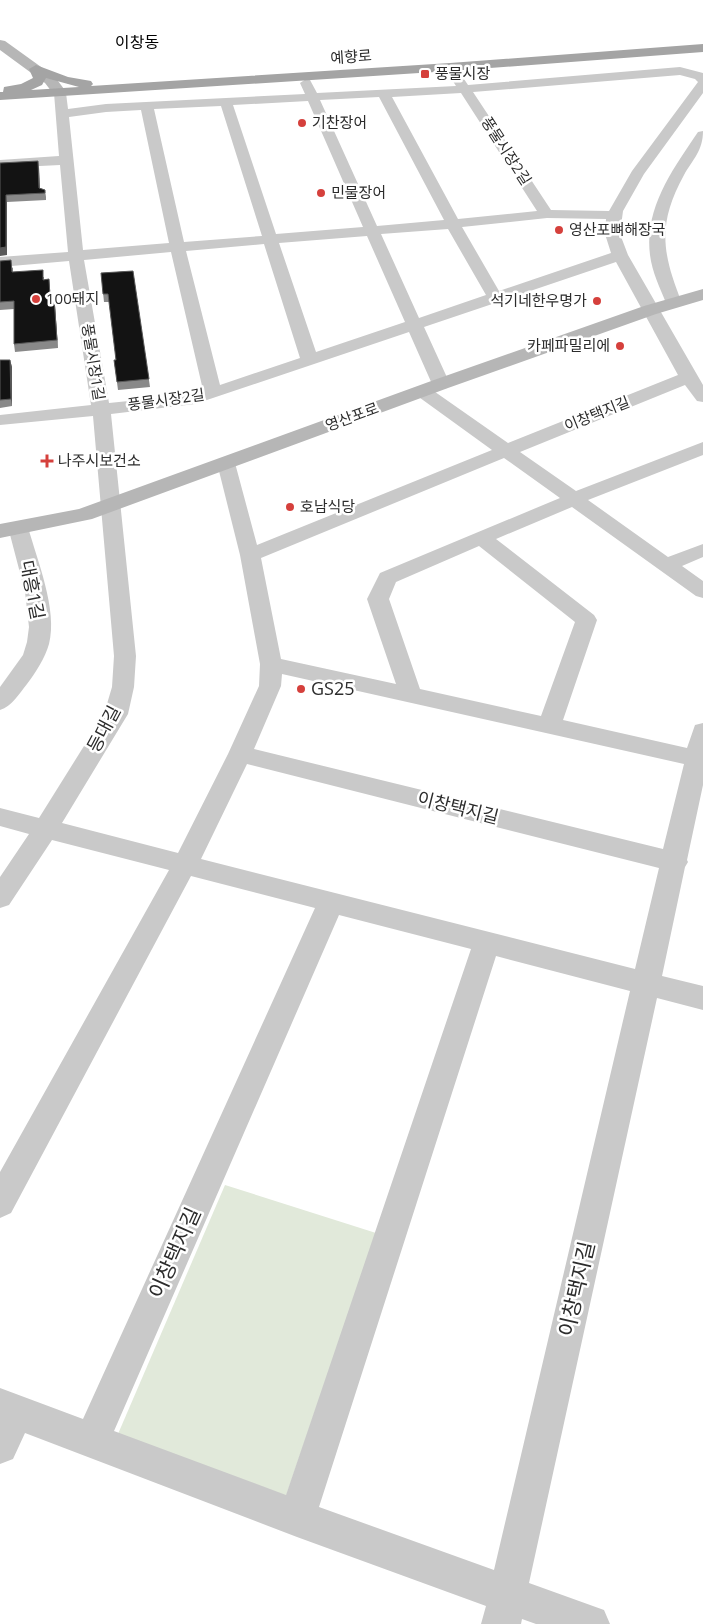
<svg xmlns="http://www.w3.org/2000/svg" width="703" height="1624" font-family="'Open Sans','Noto Sans KR',sans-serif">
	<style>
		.green { fill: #e1e9da }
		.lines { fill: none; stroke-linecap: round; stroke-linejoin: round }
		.street { fill: #c9c9c9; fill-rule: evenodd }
		.secondary { fill: #b6b6b6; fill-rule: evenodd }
		.primary { fill: #a4a4a4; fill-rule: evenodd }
		.wall { fill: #898989 }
		.shaded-wall { fill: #5a5a5a }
		.building { fill: #131313; stroke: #5a5a5a }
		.poi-dot { fill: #d5403c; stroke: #fff; stroke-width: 2 }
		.labels { text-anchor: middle; stroke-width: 5; stroke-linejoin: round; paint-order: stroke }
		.far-street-label { font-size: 15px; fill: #2c2c2c; stroke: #fff }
		.far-poi-label { font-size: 15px; fill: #2c2c2c; stroke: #fff; text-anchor: start }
		.far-quarter-label { font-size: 16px; fill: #000; stroke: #fff }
		.street-label { font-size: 18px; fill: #2c2c2c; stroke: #fff }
		.poi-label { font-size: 18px; fill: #2c2c2c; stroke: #fff; text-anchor: start }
		.near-street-label { font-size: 21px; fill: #2c2c2c; stroke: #fff }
	</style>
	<rect width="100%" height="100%" fill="#fff"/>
	<path class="green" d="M225 1185 376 1233 286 1496 118 1434Z"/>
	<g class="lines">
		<g class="street">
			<path d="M450 63 454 64 468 85 680 67 703 73V93L644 174 623 211 620 234 628 255 703 385V402L697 401 685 385 520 452 576 491 703 442V455L588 500 668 557 703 544V557L682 566 703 581V598L696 596 572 507 496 539 594 615 597 620 563 720 687 748 695 725 703 723V785L687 860 688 862 685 867 662 976 703 986V1010L657 998 529 1583 604 1610 610 1624H536L522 1619 521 1624H481L486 1606 297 1537 25 1433 13 1459 0 1464V1388L83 1419 315 908 191 876 11 1213 0 1218V1172L169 870 52 840 9 905 0 908V877L29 834 0 826V808L39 818 104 714 112 687 114 656 93 416 0 425V415L91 405 69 261 0 267V257L68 252 60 165 0 168V160L59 156 54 93 60 89 66 93 68 109 106 104 305 94 300 83 306 79 310 80 317 93 456 86 444 67ZM680 75 695 79 698 82 632 171 609 211 551 210 473 92ZM461 93 537 211 458 219 392 97ZM379 97 444 220 377 226 320 100ZM308 101 363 227 276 234 233 105ZM221 106 262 236 184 242 154 109ZM141 110 169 243 83 250 69 117 106 112ZM547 218 606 219 605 234 611 253 499 291 462 227ZM448 229 486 295 419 318 381 234ZM367 236 405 322 316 352 279 243ZM264 244 300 358 220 385 186 251ZM171 252 203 390 188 395 109 403 84 260ZM616 262 678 375 508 443 428 387 422 386 416 387 413 391 416 395 492 450 257 545 235 463 233 459 226 457 219 459 217 463 240 555 260 664 259 686 228 754 178 853 62 823 128 714 134 687 136 656 111 414 195 404 409 332 432 384 435 388 441 389 447 388 450 384 424 327ZM504 458 560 498 380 573 367 599 396 684 281 659 261 558ZM479 546 575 622 541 716 420 689 389 599 396 582ZM282 674 684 764 663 849 254 749 281 686ZM247 764 659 868 635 969 201 859ZM339 915 471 949 286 1495 114 1431ZM496 956 630 991 494 1570 319 1507Z"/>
			<path d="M703 131C703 151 693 159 684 175 657 224 662 253 682 303L680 306H668L666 303C660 288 652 272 650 255 644 208 673 169 698 132Z"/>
			<path d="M18 521 25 523 28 527C37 560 58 610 49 644 45 658 36 672 27 684 19 694 12 706 0 710V687L23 655 27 642 29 627 25 592 8 527 11 523Z"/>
		</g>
		<g class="secondary">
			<path d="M0 40 5 41 55 77 67 93 65 96H55L45 83 0 50Z"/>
			<path d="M703 289V300L656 314 448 388 92 519 0 538V524L79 509 434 380 644 306Z"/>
		</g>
		<path class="primary" d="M703 44V52L450 71 0 100V92H3L4 87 21 84 33 78 29 69 36 65 68 77 91 81 93 84 91 86 450 63ZM46 78 79 87 31 90 42 85Z"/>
	</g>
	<g class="wall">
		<path d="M0 163 39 168 40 188 45 190 46 197V200L7 202V255Z"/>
		<path d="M0 261 13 268V272L44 277V280L49 279 51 298H54L55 306 58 348 15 352 14 344V309L0 310Z"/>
		<path d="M133 271 150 387 118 390 114 360H116L109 302H104L101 273Z"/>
		<path d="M0 360H10L12 367V406L0 408Z"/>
	</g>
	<g class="shaded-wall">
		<path d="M38 161 39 168 40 195 39 188Z"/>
		<path d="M6 195 7 202V255L0 256V248Z"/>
		<path d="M54 298 55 306 58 348 57 340Z"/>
		<path d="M10 360 12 367V406L11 399Z"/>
	</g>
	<g class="building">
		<path d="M38 161 39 188 45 190V193L6 195V247L0 248V163Z"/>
		<path d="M11 260 12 272 43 270V280L49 279 50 298H54L57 340 14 344V301L0 302V261Z"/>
		<path d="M133 271 149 379 117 382 114 360H116L108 294H103L101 273Z"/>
		<path d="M0 360H10L11 399 0 400Z"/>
	</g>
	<g class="poi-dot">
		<rect x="420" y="69" width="10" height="10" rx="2.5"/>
		<circle cx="302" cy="123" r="5"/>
		<circle cx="321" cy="193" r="5"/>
		<circle cx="559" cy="230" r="5"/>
		<circle cx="36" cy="299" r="5"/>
		<circle cx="597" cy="301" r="5"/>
		<circle cx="620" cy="346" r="5"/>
		<path d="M44.5 453.5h5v5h5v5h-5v5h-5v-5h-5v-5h5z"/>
		<circle cx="290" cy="507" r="5"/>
		<circle cx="301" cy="689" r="5"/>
	</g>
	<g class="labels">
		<g class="far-street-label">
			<text transform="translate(351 57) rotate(-4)" y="5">예향로</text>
			<text transform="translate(506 151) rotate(57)" y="5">풍물시장2길</text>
			<text transform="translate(93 362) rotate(81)" y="5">풍물시장1길</text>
			<text transform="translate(166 400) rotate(-8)" y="5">풍물시장2길</text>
			<text transform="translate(597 414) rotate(-22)" y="5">이창택지길</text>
			<text transform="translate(352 417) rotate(-20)" y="5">영산포로</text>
		</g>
		<g class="far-poi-label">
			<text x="435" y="79">풍물시장</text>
			<text x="312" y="128">기찬장어</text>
			<text x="331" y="198">민물장어</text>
			<text x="569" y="235">영산포뼈해장국</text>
			<text x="46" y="304">100돼지</text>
			<text x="587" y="306" text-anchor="end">석기네한우명가</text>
			<text x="610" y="351" text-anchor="end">카페파밀리에</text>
			<text x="58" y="466">나주시보건소</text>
			<text x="300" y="512">호남식당</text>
		</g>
		<g class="far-quarter-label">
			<text x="137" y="48">이창동</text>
		</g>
		<g class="street-label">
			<text transform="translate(32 590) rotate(79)" y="6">대흥1길</text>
			<text transform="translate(104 729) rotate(-62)" y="6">등대길</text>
			<text transform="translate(458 808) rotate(14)" y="6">이창택지길</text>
		</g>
		<g class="poi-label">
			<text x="311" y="695">GS25</text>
		</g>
		<g class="near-street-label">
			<text transform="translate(175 1253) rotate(-66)" y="7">이창택지길</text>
			<text transform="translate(577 1289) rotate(-77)" y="7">이창택지길</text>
		</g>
	</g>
</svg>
